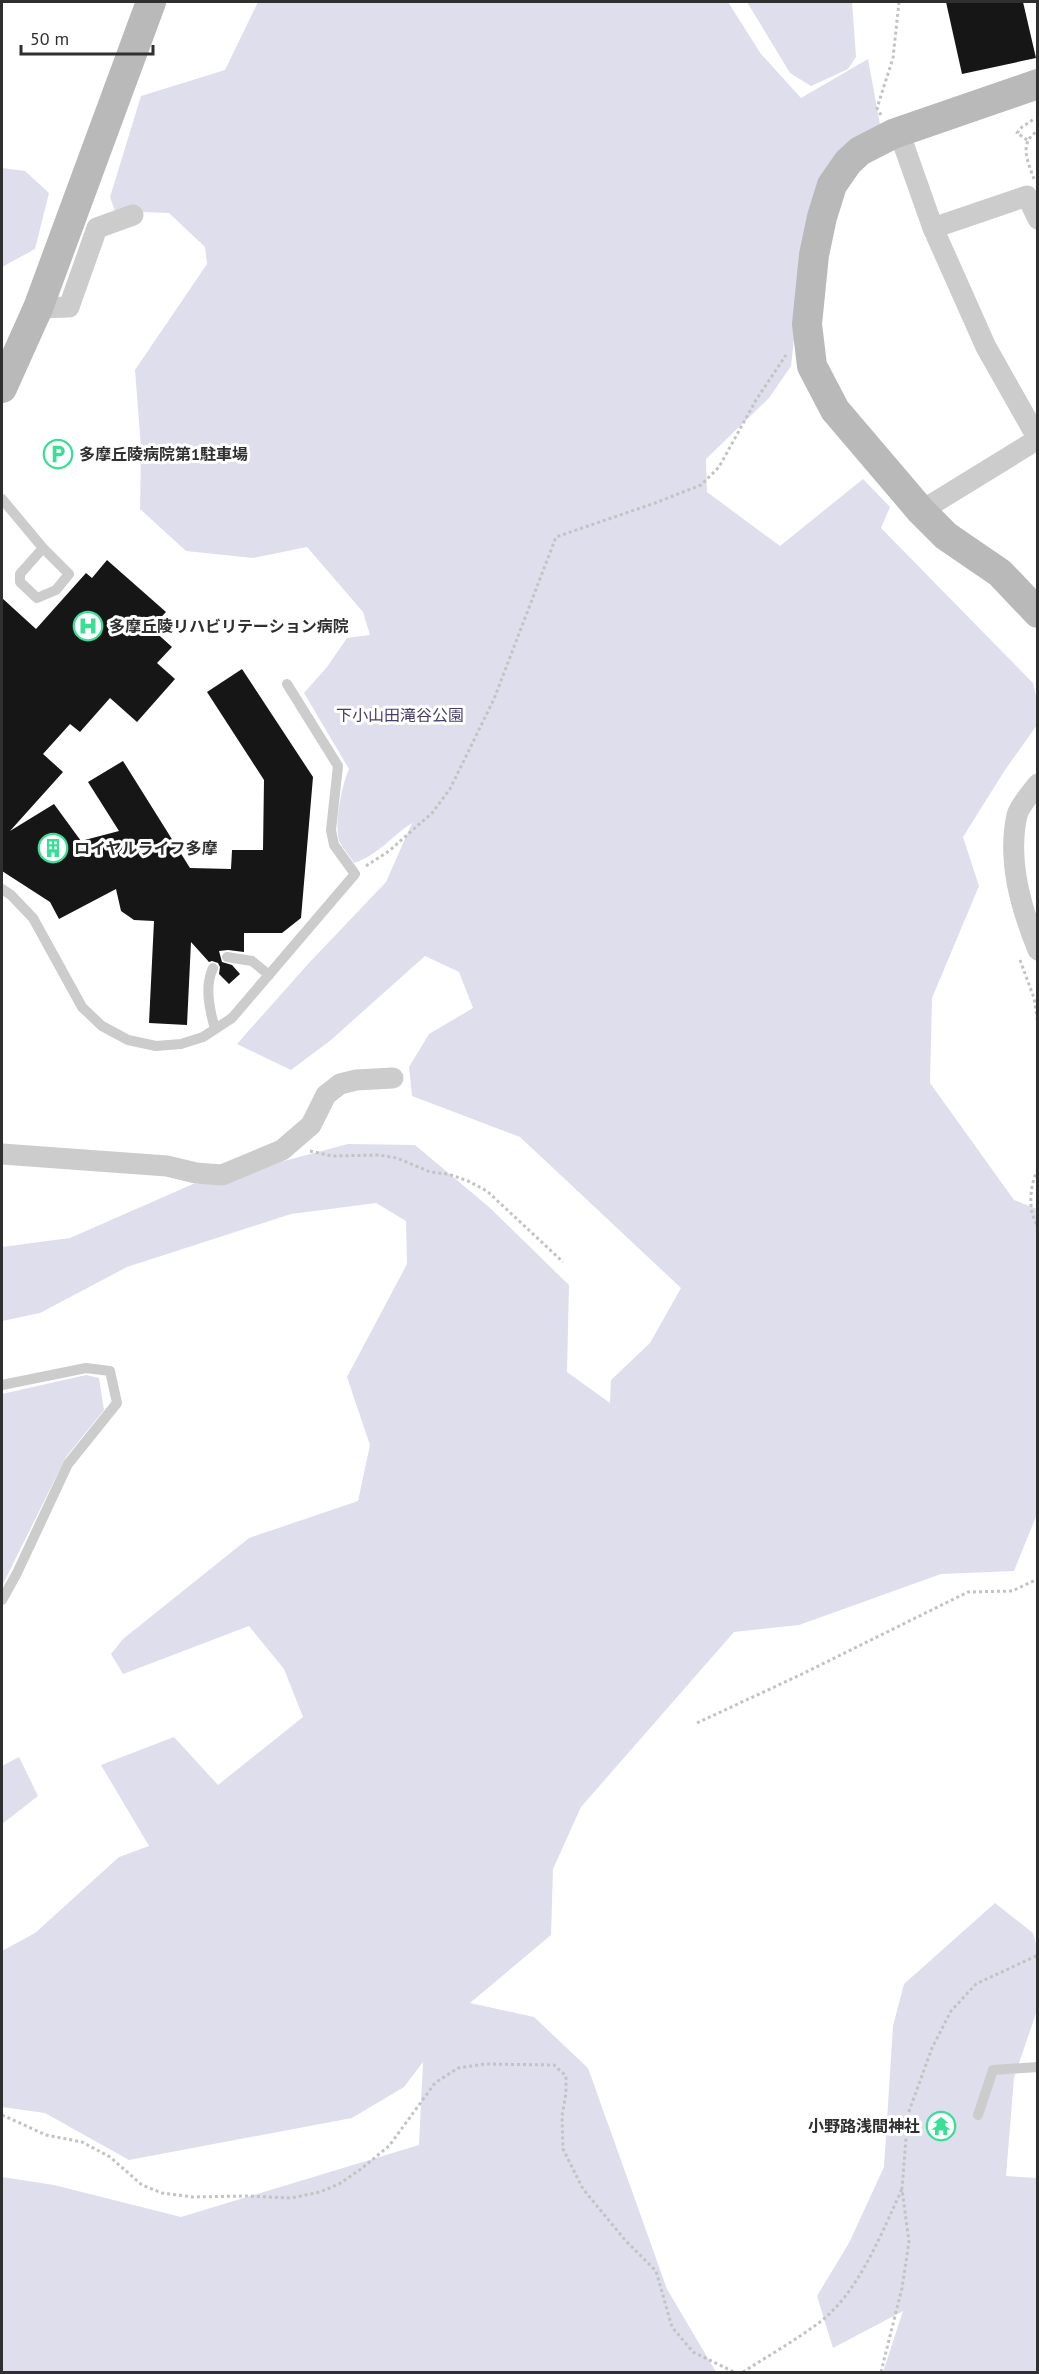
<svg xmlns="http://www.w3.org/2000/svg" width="1039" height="2374" font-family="'PT Sans','Noto Sans JP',sans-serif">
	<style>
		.green { fill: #dfdeec }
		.building { fill: #161616 }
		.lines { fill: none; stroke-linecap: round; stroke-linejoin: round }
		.path { stroke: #c3c3c3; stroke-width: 3; stroke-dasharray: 3 3; stroke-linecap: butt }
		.lane { stroke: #ccc; stroke-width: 10 }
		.street { stroke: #ccc; stroke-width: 21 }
		.secondary { stroke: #b9b9b9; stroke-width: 30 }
		.labels { text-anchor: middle; stroke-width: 6; stroke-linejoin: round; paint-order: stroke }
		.poi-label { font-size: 16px; font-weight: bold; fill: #2f2f2f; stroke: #fff; text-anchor: start }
		.park-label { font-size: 16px; fill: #453e6a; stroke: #fff }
	</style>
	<rect width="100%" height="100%" fill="#fff"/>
	<g class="green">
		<path d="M258 2H728L761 54 801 98 868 59 881 130 835 164 801 276 791 366 769 398 706 459 707 492 780 546 863 479 890 507 881 528 1033 683 1037 701V725L1005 770 963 837 979 886 932 998 930 1083 1014 1200 1037 1209V1514L1014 1571 941 1574 799 1625 734 1632 581 1807 553 1869 551 1935 470 2003 534 2017 588 2068 667 2289 716 2372H2V2177L54 2185 181 2217 419 2145 423 2062 404 2087 352 2118 129 2160 45 2113 2 2107V1951L35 1933 119 1857 149 1846 101 1765 174 1737 218 1785 303 1717 284 1669 249 1626 123 1674 111 1654 123 1639 249 1538 358 1501 370 1445 347 1377 407 1264 406 1221 376 1203 291 1214 127 1267 40 1313 2 1321V1247L70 1238 193 1184 227 1182 280 1162 348 1144 415 1145 489 1207 569 1285 567 1372 610 1403 611 1380 650 1343 681 1288 520 1137 412 1096 409 1067 429 1034 473 1008 459 972 425 956 331 1040 291 1070 237 1044 308 964 386 882 412 823C392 836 378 855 354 863 350 856 344 850 340 843 333 828 342 784 349 769L304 693 327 667 347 638 370 635 363 612 307 547 253 558 186 551 140 509 141 448 135 370 207 264 205 247 169 213 115 211 110 197 141 96 225 70Z"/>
		<path d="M747 2H852L856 57 848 69 811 86 790 73Z"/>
		<path d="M2 168 25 171 49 193 35 249 2 267Z"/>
		<path d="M86 1375 99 1378 104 1410 66 1457 2 1586V1394Z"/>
		<path d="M19 1757 38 1796 2 1824V1766Z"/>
		<path d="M995 1903 1033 1933 1037 1948V2010L1014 2078 1006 2176 1037 2178V2372H883L903 2311 833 2348 817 2296 849 2243 884 2167 893 2026 904 1984Z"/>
	</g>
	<g class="building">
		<path d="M946 2H1023L1036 58 962 74Z"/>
		<path d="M107 560 166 612 151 628 172 647 157 663 175 679 137 722 110 698 80 732 70 724 43 754 63 772 10 831 54 804 81 841 119 831 88 782 123 761 190 868 231 869 232 850H263L264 780 207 692 242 669 313 777 301 918 282 933H244V952L228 950 219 951 222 962 232 965 240 974 229 984 219 974 220 967 218 963 212 961 209 962 191 942 187 1025 149 1023 154 921 134 920 121 911 116 889 59 919 50 902 2 871V598L36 629 86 573 92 578Z"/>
	</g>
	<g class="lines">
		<g class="path">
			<path d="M881 115 877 108 893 58 899 2"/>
			<path d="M1027 140 1017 133 1022 127 1034 119"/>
			<path d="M1034 179C1028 162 1018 142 1038 131"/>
			<path d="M366 866 389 851 432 813 450 789 494 699 556 537 655 503 701 485 719 467 756 400 786 355"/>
			<path d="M1020 960 1034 998 1038 1024"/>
			<path d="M310 1151 332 1156 379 1155 397 1158 430 1172 448 1174 468 1181 487 1191 563 1262"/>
			<path d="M1038 1169C1030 1184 1027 1211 1038 1226"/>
			<path d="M697 1723 800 1675 968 1592 1012 1591 1038 1579"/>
			<path d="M2 2115 46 2135 82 2142 110 2157 142 2185 162 2193 193 2197 247 2196 291 2198 320 2192 339 2184 361 2169 389 2146 435 2083 458 2068 485 2064 554 2065 566 2076V2093L562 2116 563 2149 583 2189 625 2240 656 2271 672 2327 693 2352 734 2372"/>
			<path d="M743 2372C768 2356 796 2340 820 2322 859 2292 882 2232 902 2189"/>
			<path d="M881 2372 902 2288 909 2242 902 2189 908 2114 932 2048 951 2011 976 1984 1038 1955"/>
		</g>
		<g class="lane">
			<path d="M2 499 43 548 69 574 56 590 37 598 20 582V574L43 548"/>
			<path d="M2 889 11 895 33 918 82 1007 102 1026 128 1040 156 1046 181 1044 203 1037 232 1018 355 874 334 845 331 830 338 766 287 684"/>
			<path d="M227 957 252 961 269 975"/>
			<path d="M213 968C204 987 210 1011 215 1029"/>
			<path d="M2 1385 86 1368 110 1371 117 1403 68 1464 17 1573 2 1600"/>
			<path d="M978 2115 993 2070 1038 2067"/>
		</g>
		<g class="street">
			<path d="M899 132 933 228 986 347 1038 439"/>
			<path d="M933 228 1027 196 1038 219"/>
			<path d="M38 308 69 307 97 228 133 215"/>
			<path d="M921 511 1038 439"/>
			<path d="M1038 784C1031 793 1020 805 1017 815 1007 861 1021 908 1038 950"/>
			<path d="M2 1154 167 1166 196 1173 222 1175 282 1150 311 1125 326 1095 340 1084 356 1080 393 1078"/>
		</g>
		<g class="secondary">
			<path d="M1038 84 893 134 860 151 848 162 832 185 822 217 814 255 807 324 812 366 835 410 921 511 946 536 1000 573 1038 613"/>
			<path d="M2 388 38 308 151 2"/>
		</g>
	</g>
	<defs>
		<g id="parking-ring" transform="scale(1.5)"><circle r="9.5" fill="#fff" stroke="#39df95" stroke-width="1.5"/><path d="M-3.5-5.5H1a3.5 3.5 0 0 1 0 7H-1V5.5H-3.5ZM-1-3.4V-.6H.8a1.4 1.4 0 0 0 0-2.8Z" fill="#39df95"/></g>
		<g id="hospital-ring" transform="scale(1.5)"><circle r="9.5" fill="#fff" stroke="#39df95" stroke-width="1.5"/><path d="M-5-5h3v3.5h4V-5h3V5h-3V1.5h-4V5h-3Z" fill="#39df95"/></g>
		<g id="building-ring" transform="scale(1.5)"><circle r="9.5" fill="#fff" stroke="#39df95" stroke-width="1.5"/><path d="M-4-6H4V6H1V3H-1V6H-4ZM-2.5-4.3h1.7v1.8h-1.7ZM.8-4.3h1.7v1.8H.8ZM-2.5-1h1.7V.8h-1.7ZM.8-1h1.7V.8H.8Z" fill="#39df95"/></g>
		<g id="temple-ring" transform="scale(1.5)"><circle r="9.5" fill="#fff" stroke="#39df95" stroke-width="1.5"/><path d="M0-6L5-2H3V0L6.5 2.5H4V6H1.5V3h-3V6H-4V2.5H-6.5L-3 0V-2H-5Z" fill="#39df95"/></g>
	</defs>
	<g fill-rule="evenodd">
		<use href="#parking-ring" x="58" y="454"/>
		<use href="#hospital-ring" x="88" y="626"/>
		<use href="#building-ring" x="53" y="848"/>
		<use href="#temple-ring" x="941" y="2126"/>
	</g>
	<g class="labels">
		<g class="poi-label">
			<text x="79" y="460">多摩丘陵病院第1駐車場</text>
			<text x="109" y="632">多摩丘陵リハビリテーション病院</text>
			<text x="74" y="854">ロイヤルライフ多摩</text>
			<text x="920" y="2132" text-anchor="end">小野路浅間神社</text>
		</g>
		<g class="park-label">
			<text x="400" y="721">下小山田滝谷公園</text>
		</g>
	</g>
	<rect width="1039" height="2374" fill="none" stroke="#2f2f2f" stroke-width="6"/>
	<path d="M21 45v9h132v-9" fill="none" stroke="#2f2f2f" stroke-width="3"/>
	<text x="30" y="45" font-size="18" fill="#2f2f2f" stroke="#ffffff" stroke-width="4.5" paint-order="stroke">50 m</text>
</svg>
